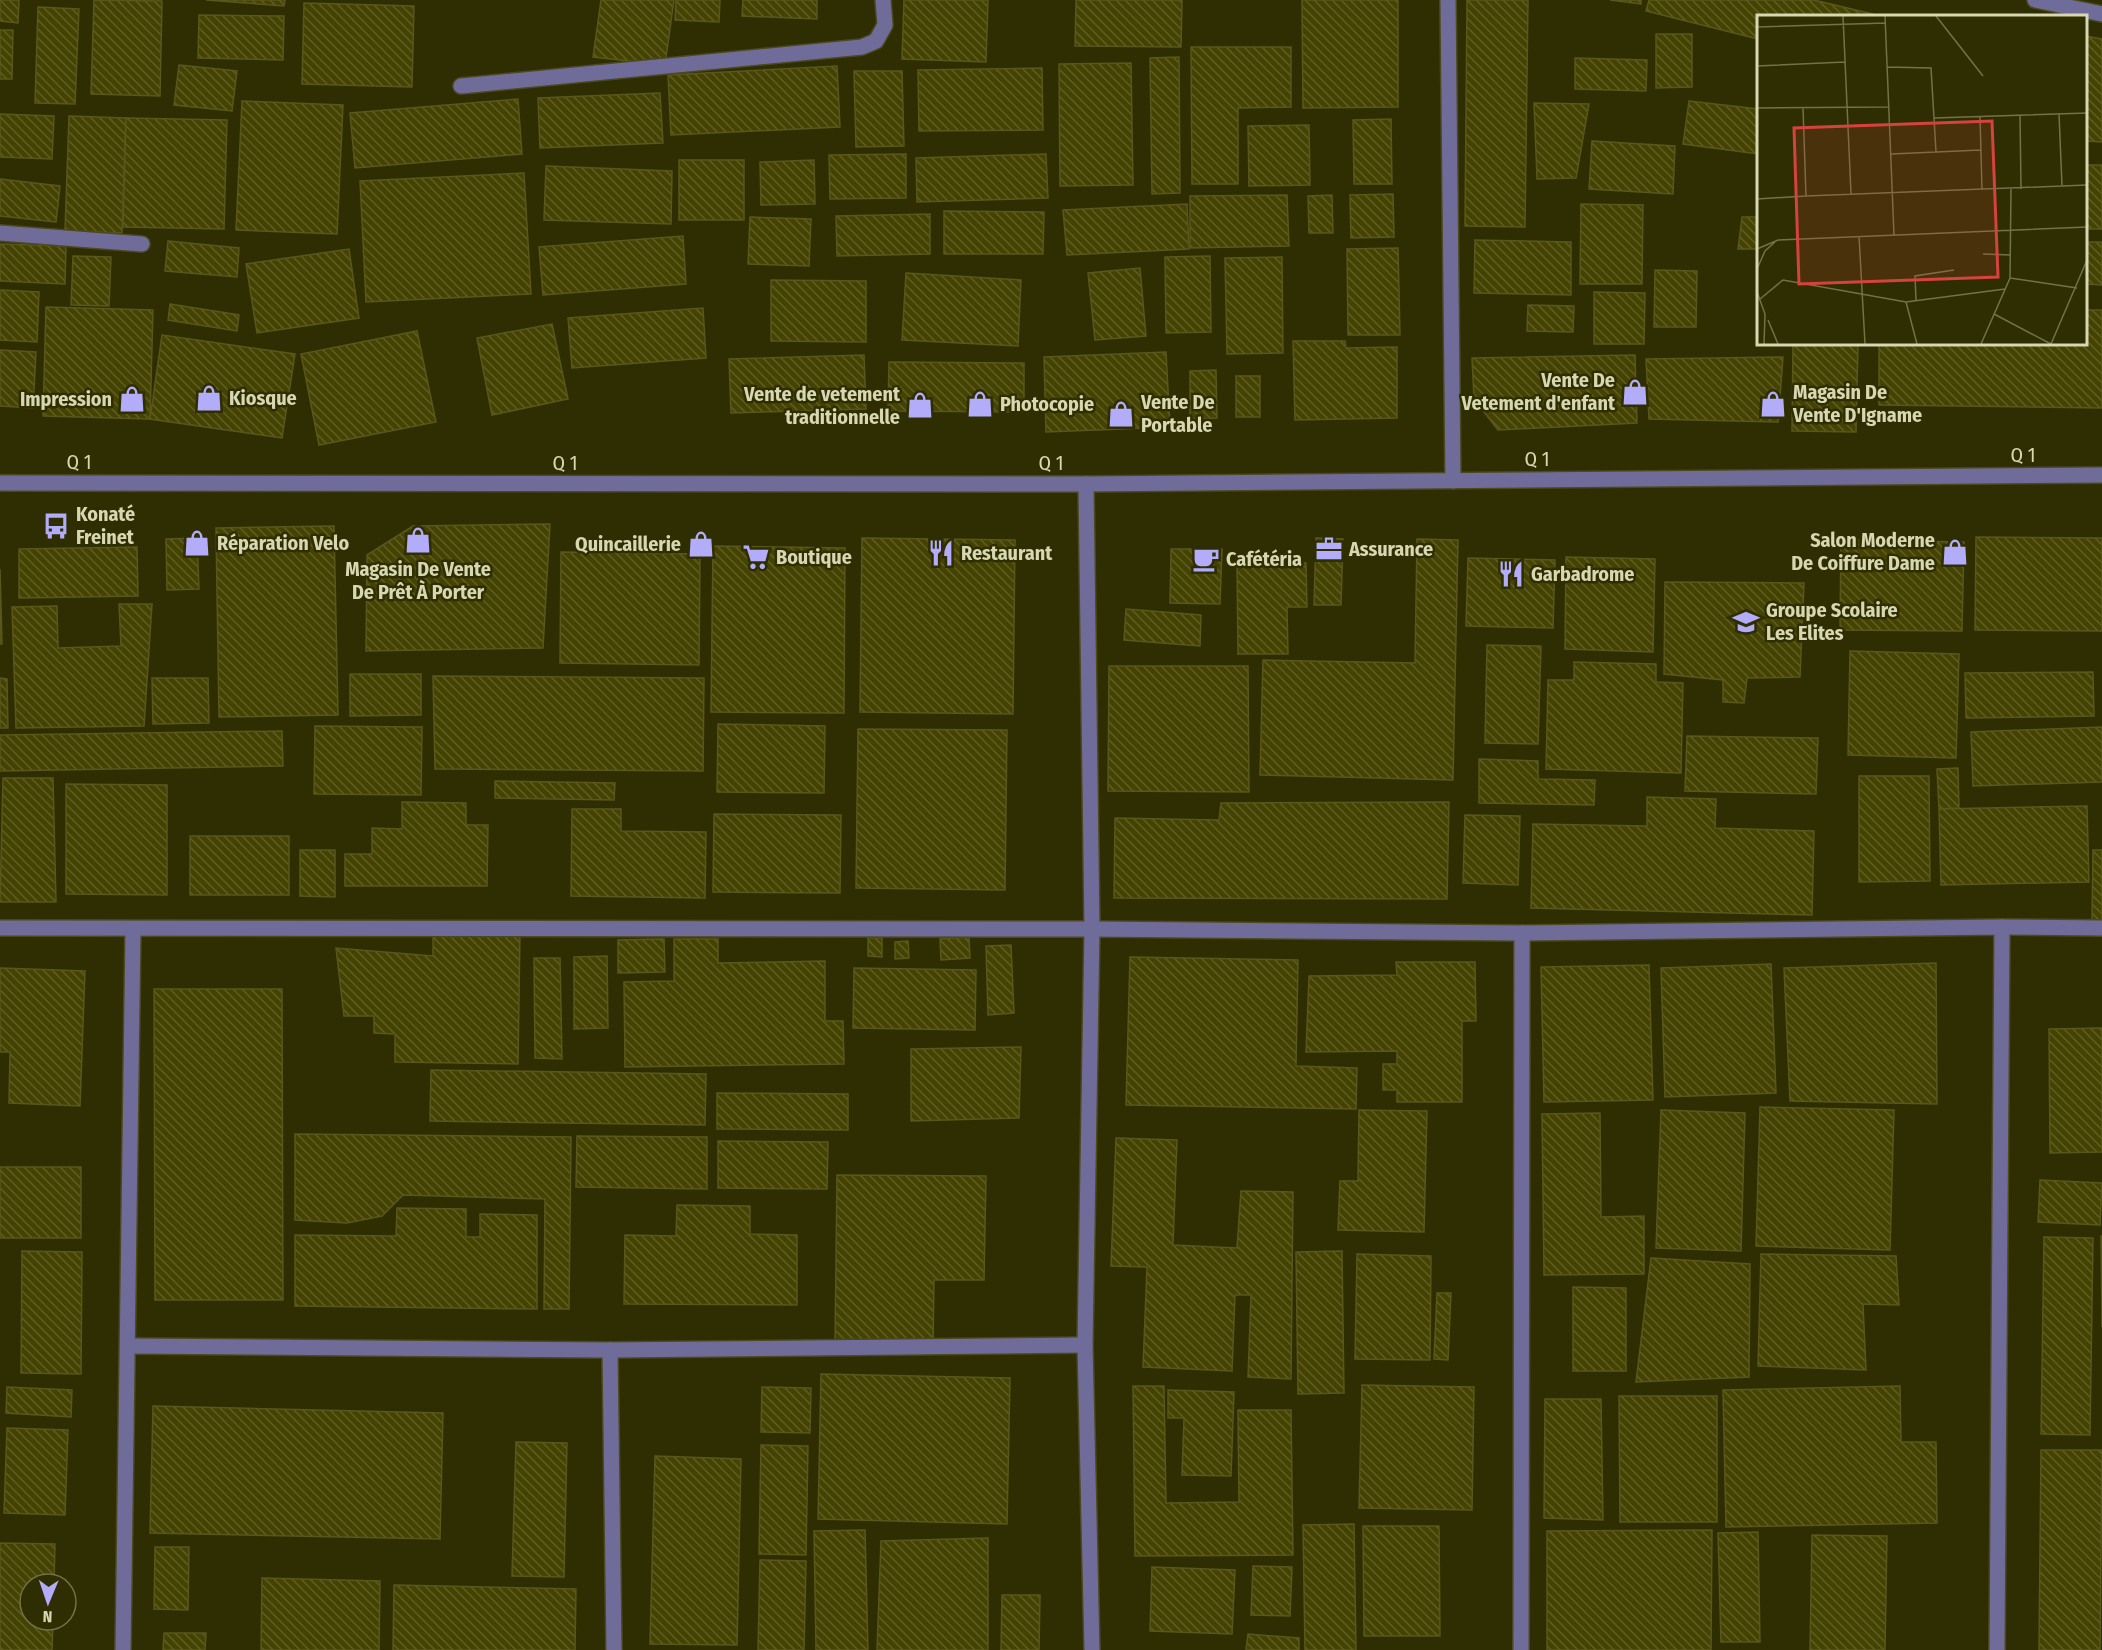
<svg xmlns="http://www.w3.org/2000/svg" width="2102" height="1650" font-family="'Fira Sans Condensed',sans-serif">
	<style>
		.building { fill: url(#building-back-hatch); stroke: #59571c; stroke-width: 1.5 }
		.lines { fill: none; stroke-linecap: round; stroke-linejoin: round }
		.minor-casing { stroke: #4a491f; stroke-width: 18 }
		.minor { stroke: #706c9a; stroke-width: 15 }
		.labels { text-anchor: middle; stroke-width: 5; stroke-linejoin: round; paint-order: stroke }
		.poi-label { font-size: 20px; font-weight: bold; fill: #d7d7b2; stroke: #2f2e03; text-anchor: start }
		.street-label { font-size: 20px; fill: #d7d7b2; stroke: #2f2e03 }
		.inset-road { fill: none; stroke: #727249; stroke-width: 1.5 }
		.view { fill: #d6423d; fill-opacity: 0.15; stroke: #d6423d; stroke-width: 3 }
		.inset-edge { fill: none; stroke: #d7d7b2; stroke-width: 3 }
	</style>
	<defs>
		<pattern id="building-back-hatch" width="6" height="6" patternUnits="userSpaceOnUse" patternTransform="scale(1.5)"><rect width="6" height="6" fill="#454301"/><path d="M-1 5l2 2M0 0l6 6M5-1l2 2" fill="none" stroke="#5f5d24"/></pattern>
	</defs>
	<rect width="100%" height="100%" fill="#2f2e03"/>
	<g class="building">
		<path d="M0 0H19L18 23 0 21Z"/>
		<path d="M94 0 162 1 160 96 91 94Z"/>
		<path d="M206 0H285L284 6Z"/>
		<path d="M601 0H674L665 65 593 57Z"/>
		<path d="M676 0H720L719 22 675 20Z"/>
		<path d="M743 0H817V19L742 16Z"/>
		<path d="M904 0H988L986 62 902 59Z"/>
		<path d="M1076 0H1182L1181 47 1075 46Z"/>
		<path d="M1302 0H1398V107L1303 108Z"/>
		<path d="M1467 0H1528L1525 227 1465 226Z"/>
		<path d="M1610 0H1641V4Z"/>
		<path d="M1649 0H1814L1881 16H1758V39L1646 11Z"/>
		<path d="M304 3 414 6 412 87 302 84Z"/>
		<path d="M38 7 79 9 75 104 35 103Z"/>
		<path d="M199 15 284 16 283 60 198 58Z"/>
		<path d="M0 30H13L12 79H0Z"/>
		<path d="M1656 34H1692V87L1656 88Z"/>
		<path d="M2086 36 2102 39V142L2086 141Z"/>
		<path d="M1191 47H1291V107L1238 108V184H1192Z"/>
		<path d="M1179 57 1180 193 1152 194 1150 58Z"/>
		<path d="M1575 58 1647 60 1646 91 1575 89Z"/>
		<path d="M1131 63 1133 185 1060 186 1059 64Z"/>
		<path d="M179 65 237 71 232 111 174 105Z"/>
		<path d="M837 66 840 127 671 135 668 75Z"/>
		<path d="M1042 68 1043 130 919 131 918 70Z"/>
		<path d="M854 71H902L904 146 856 147Z"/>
		<path d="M660 93 663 143 540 148 538 98Z"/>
		<path d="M518 99 522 154 355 168 350 113Z"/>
		<path d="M242 101 343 105 337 234 236 230Z"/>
		<path d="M1689 101 1758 109V154L1683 144Z"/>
		<path d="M1534 103 1589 104 1576 178 1537 179Z"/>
		<path d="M0 114 54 116 52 159 0 157Z"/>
		<path d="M69 116 126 118 122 233 65 231Z"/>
		<path d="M126 118 227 120 224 229 123 227Z"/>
		<path d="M1391 119 1392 184H1354L1353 120Z"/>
		<path d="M1309 125 1310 185 1249 186 1248 126Z"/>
		<path d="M1592 141 1675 146 1673 194 1589 189Z"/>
		<path d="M906 154V198L830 199 829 155Z"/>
		<path d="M1046 154 1048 198 917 202 916 158Z"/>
		<rect x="679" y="160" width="65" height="60"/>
		<path d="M814 160 815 204 761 205 760 162Z"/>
		<rect x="2086" y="165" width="16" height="64"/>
		<path d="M546 166 672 171 671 224 544 220Z"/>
		<path d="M524 173 531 294 366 302 360 181Z"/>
		<path d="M0 179 60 186 56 222 0 216Z"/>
		<path d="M1393 194 1394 237 1351 238 1350 195Z"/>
		<path d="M1287 195 1289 246 1190 248V196Z"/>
		<path d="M1332 195 1333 233H1309L1308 196Z"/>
		<path d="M1187 204 1189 249 1067 255 1063 210Z"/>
		<path d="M1581 204 1643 205 1642 284H1580Z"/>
		<path d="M944 211 1044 212 1043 254H944Z"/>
		<path d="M930 214V254L837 256 836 216Z"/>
		<path d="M750 217 811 219 809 266 748 264Z"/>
		<path d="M1742 217H1758V249H1738Z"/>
		<path d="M683 236 686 284 543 295 539 247Z"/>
		<path d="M1475 240 1571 242V295L1474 293Z"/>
		<path d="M168 241 239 248 237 277 165 271Z"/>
		<path d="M2086 242H2102V285L2086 284Z"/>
		<path d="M0 244 66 246 65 284 0 281Z"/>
		<path d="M1398 248 1400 335H1348L1347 249Z"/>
		<path d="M349 249 359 318 257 333 246 264Z"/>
		<path d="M73 256 111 257 109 306 71 305Z"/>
		<path d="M1210 256 1211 332 1166 333 1165 257Z"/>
		<path d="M1282 257 1283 353 1227 354 1225 258Z"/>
		<path d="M1140 268 1146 336 1095 340 1088 273Z"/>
		<path d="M1655 270 1697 271 1696 327H1654Z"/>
		<path d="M906 273 1021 280 1018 346 902 340Z"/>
		<path d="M771 280 866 281V342L771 341Z"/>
		<path d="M0 290 39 292 37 342 0 340Z"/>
		<path d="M1594 292 1645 293 1644 344H1594Z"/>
		<path d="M170 304 239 315 237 331 168 320Z"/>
		<path d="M1528 305 1574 306 1573 332 1527 331Z"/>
		<path d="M46 307 153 310 150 419 43 416Z"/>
		<path d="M703 308 706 358 572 368 568 318Z"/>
		<path d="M2086 310H2102V408L1879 405V344H2086Z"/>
		<path d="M552 324 568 399 492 415 477 338Z"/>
		<path d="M417 331 436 422 319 445 301 354Z"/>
		<path d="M162 335 295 354 282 438 150 419Z"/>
		<path d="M1293 341H1345L1346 348 1397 347V418L1295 420Z"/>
		<path d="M1793 344H1858L1856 432 1792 431Z"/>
		<path d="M0 350 36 352 33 408 0 406Z"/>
		<path d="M1166 352 1170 427 1046 432 1044 357Z"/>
		<path d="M864 355 866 409 731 413 729 359Z"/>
		<path d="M1635 355 1637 423 1498 430 1474 399 1472 358Z"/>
		<path d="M1783 357 1778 422 1649 419 1646 359Z"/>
		<path d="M889 362 1024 363V412L888 411Z"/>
		<path d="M1216 370 1217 418 1190 419V371Z"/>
		<rect x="1236" y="376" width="24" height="41"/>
		<path d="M550 524 543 648 366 651 367 555 413 526Z"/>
		<path d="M334 526 338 715 219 717 216 528Z"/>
		<path d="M1976 537 2102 538V631L1975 630Z"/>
		<path d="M197 538 199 589 167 590 166 539Z"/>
		<path d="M862 538 1015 540 1013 714 860 712Z"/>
		<path d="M1316 538 1343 539 1341 605H1314Z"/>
		<path d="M1417 539 1458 540 1453 780 1260 775 1263 660 1415 663Z"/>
		<path d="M1841 540 1964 542 1962 631 1840 630Z"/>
		<path d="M713 546 845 548 844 713 711 712Z"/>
		<path d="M137 547 138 596 19 598V549Z"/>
		<path d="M1171 549H1222L1220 604 1170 603Z"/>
		<path d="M561 552 700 554 699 665 560 663Z"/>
		<path d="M1566 557 1655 559 1653 652 1565 649Z"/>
		<path d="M1468 558 1555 560 1553 628 1466 626Z"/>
		<path d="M1306 563 1307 607H1287L1288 654H1238L1237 564Z"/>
		<path d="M0 569 2 644H0Z"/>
		<path d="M1665 582 1804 583 1800 677 1747 678 1744 703 1723 702V680L1664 674Z"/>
		<path d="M119 604H152L144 726 16 728 12 607 57 606 58 648 121 646Z"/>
		<path d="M1126 609 1201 615 1200 646 1124 640Z"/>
		<path d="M1487 645 1541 646 1538 744 1485 743Z"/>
		<path d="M1850 651 1959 654 1956 758 1848 755Z"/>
		<path d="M1574 662 1656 664V682L1683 683 1681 773 1546 769 1548 680H1574Z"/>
		<path d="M1109 666H1248L1249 792 1108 791Z"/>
		<path d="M2093 672 2094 716 1966 718 1965 673Z"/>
		<path d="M350 674H421V715L350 716Z"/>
		<path d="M433 676 704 678 703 771 435 769Z"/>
		<path d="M0 678 7 679 8 728H0Z"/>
		<path d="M152 678H208L209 723 153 724Z"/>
		<path d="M718 724 825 726 824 793 717 792Z"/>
		<path d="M315 726 422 727 421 795 314 794Z"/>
		<path d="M2102 727V782L1973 786 1971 732Z"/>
		<path d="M858 729 1007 730 1005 890 856 888Z"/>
		<path d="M282 731 283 766 0 771V735Z"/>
		<path d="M1687 736 1818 738 1816 794 1685 791Z"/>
		<path d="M1479 759 1538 761V779L1595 780 1594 805 1479 803Z"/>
		<path d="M1958 768 1959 808 1939 809 1937 769Z"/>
		<path d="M1859 776H1929L1930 881 1859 882Z"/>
		<path d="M3 778H53L56 902H0Z"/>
		<path d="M495 781 615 783 614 800 495 798Z"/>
		<path d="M66 784 167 785V895L66 894Z"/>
		<path d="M1647 797 1716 799 1715 828 1814 831 1812 915 1531 908 1533 824 1647 826Z"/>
		<path d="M402 802 466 803V825H488L487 886H345V854H372V828L402 829Z"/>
		<path d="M1449 802 1447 899 1114 898 1115 818 1219 820 1221 803Z"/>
		<path d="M2087 806 2089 882 1941 885 1939 809Z"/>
		<path d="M572 809H621V831L706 832 705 898 571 896Z"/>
		<path d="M714 814 841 815 840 893 713 892Z"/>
		<path d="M1465 815 1520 816 1518 885 1463 883Z"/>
		<rect x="190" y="836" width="99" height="59"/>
		<path d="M300 850H335V897L300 896Z"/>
		<path d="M2093 850H2102V920H2092Z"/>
		<path d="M520 931 518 1064 395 1062V1034L374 1033V1016H344L336 948 433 956V935Z"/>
		<path d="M969 937 970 958 941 960 940 939Z"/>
		<path d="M868 938H882V957L868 956Z"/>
		<path d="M664 939 665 972 618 973V940Z"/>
		<path d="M674 939H718V963L825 961V1021H843L844 1064 625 1067 624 982 674 981Z"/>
		<path d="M908 941 909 958 895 959V942Z"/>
		<path d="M1011 945 1014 1013 988 1015 986 946Z"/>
		<path d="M607 956 608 1028 574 1029V957Z"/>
		<path d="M1130 957 1298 960 1296 1066 1357 1068 1356 1109 1126 1105Z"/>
		<path d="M534 958H560L562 1059 535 1058Z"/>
		<path d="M1396 962H1475L1476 1021H1462V1102H1397V1090H1383V1064H1397V1051L1306 1052 1309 976 1397 975Z"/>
		<path d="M1936 963 1937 1104 1790 1101 1784 968Z"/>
		<path d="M1771 964 1776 1093 1665 1097 1661 968Z"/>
		<path d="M1649 965 1653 1100 1544 1102 1541 967Z"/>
		<path d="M0 968 85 971 80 1106 9 1103 10 1052H0Z"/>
		<path d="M854 968 976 970 975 1030 853 1028Z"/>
		<path d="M154 989H282L283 1300H155Z"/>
		<path d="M2102 1028V1152L2050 1153 2049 1029Z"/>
		<path d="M1021 1047 1019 1118 911 1121V1049Z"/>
		<path d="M431 1070 706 1074 705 1125 430 1121Z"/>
		<path d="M717 1093 848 1094V1130L717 1129Z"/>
		<path d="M1760 1107 1894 1110 1890 1250 1756 1246Z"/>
		<path d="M1359 1110 1427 1111 1424 1232 1338 1230 1340 1181H1358Z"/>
		<path d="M1661 1110 1745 1113 1741 1251 1656 1248Z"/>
		<path d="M1600 1113 1601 1217 1644 1216V1274L1544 1275 1542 1114Z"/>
		<path d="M295 1134 571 1137 569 1309H544L545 1199 403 1195 382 1216 347 1223 295 1220Z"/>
		<path d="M577 1136 707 1137V1189L576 1187Z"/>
		<path d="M1116 1138 1177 1140 1173 1245 1237 1248 1241 1191 1293 1192 1291 1379 1248 1377 1251 1295H1235L1232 1371 1143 1367 1147 1267 1111 1266Z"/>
		<path d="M718 1141 828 1142 827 1189 718 1188Z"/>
		<rect x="0" y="1167" width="81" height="71"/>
		<path d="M837 1175 986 1176 984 1280H934L933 1346 835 1345Z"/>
		<path d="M2040 1180 2102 1183 2100 1225 2038 1222Z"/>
		<path d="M677 1205 750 1206V1234L797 1235V1305L624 1304 625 1235 676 1236Z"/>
		<path d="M397 1208 466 1209V1237H480V1214L537 1215V1309L295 1306V1235L396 1236Z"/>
		<path d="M2101 1236H2102V1327Z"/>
		<path d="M2044 1237 2093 1238 2090 1435 2041 1434Z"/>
		<path d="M22 1251 82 1252 81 1374 21 1373Z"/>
		<path d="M1342 1251 1344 1393 1298 1394 1296 1252Z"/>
		<path d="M1357 1254 1431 1256 1430 1360 1355 1359Z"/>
		<path d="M1761 1254 1896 1256 1899 1305 1863 1304 1866 1370 1758 1366Z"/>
		<path d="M1651 1258 1750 1264 1749 1377 1636 1382Z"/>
		<path d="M1573 1287 1626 1288V1371H1573Z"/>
		<path d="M1437 1293H1451L1448 1360 1434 1359Z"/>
		<path d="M821 1374 1010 1378 1007 1524 818 1519Z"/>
		<path d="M1362 1385 1474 1387 1472 1510 1359 1508Z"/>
		<path d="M1133 1386H1164L1166 1503 1239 1502 1238 1410H1291L1293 1555 1135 1556Z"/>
		<path d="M1900 1386 1901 1442H1936L1937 1523 1726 1527 1723 1390Z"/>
		<path d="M7 1387 72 1390 71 1417 6 1413Z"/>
		<path d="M762 1387 811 1388 810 1433 761 1432Z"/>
		<path d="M1168 1390 1234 1392 1231 1476 1182 1475 1184 1418H1168Z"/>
		<path d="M1619 1396H1717V1522H1620Z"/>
		<path d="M1545 1399H1601L1603 1520 1544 1518Z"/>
		<path d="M153 1406 443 1413 440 1539 150 1533Z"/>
		<path d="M7 1428 68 1430 65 1515 4 1513Z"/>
		<path d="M516 1442 567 1443 564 1577 512 1576Z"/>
		<path d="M761 1445 808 1446 806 1555 759 1554Z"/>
		<path d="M2041 1450H2102L2100 1650H2039Z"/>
		<path d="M655 1456 741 1459 737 1645 650 1644Z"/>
		<path d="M1354 1524 1356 1650H1305L1303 1525Z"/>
		<path d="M1363 1526H1439L1440 1636H1364Z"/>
		<path d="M865 1530 868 1650H816L814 1531Z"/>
		<path d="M1712 1530 1711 1650H1547V1531Z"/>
		<path d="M1758 1532 1760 1642H1721L1718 1533Z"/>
		<path d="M1812 1535 1887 1536 1885 1650H1810Z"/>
		<path d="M988 1538V1650H877L881 1541Z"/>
		<path d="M0 1543 55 1544 54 1584H30V1620H53L52 1650H0Z"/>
		<path d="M155 1547H189L188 1610 154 1609Z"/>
		<path d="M760 1560 806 1561 804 1650H758Z"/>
		<path d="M1253 1566 1292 1567 1290 1616 1251 1615Z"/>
		<path d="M1152 1567 1235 1570 1232 1634 1150 1631Z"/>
		<path d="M262 1578 380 1581 379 1650H261Z"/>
		<path d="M394 1585 576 1589 575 1650H393Z"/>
		<path d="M1002 1595H1040L1039 1650H1001Z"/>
		<path d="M164 1633H206L205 1650H163Z"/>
		<path d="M1248 1634 1299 1638V1650H1246Z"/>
	</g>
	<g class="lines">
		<g class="minor-casing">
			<g id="minor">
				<path d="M1448 0 1453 481"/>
				<path d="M2035 0 2102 14"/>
				<path d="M461 86 862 47 876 41 885 25 883 0"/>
				<path d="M0 233 142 244"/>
				<path d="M0 483 1086 484 2102 475"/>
				<path d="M1086 484 1092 929 1085 1345 1092 1650"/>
				<path d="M2002 927 2102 928"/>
				<path d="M0 928 1092 929 1522 933 2002 927 1997 1650"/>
				<path d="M129 1346 610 1350 1085 1345"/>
				<path d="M610 1350 614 1650"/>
				<path d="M123 1650 133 930"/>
				<path d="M1521 1650 1522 933"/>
			</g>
		</g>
		<use href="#minor" class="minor"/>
	</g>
	<defs>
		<g id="shop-bare" transform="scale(2.07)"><path d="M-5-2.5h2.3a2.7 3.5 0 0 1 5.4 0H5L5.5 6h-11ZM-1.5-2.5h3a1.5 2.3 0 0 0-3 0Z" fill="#b3adf9" stroke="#2f2e03" stroke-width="2.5" paint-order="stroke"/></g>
		<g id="bus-bare" transform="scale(2.07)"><path d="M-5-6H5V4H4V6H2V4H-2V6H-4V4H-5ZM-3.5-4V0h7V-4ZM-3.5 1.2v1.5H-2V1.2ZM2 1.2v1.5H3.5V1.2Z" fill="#b3adf9" stroke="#2f2e03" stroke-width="2.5" paint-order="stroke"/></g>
		<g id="office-bare" transform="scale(2.07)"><path d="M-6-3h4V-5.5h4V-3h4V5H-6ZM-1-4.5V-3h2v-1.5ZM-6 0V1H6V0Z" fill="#b3adf9" stroke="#2f2e03" stroke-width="2.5" paint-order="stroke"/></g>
		<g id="restaurant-bare" transform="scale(2.07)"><path d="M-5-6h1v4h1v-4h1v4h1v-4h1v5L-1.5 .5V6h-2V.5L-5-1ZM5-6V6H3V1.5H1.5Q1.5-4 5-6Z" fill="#b3adf9" stroke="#2f2e03" stroke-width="2.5" paint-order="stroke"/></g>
		<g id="supermarket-bare" transform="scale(2.07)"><path d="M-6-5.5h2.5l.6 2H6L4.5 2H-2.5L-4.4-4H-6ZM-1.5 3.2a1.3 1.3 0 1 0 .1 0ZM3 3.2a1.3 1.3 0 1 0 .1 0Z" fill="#b3adf9" stroke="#2f2e03" stroke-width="2.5" paint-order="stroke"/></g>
		<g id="cafe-bare" transform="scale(2.07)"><path d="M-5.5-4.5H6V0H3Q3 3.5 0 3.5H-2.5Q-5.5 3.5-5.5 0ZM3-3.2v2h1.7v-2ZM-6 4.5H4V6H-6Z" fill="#b3adf9" stroke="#2f2e03" stroke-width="2.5" paint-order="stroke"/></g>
		<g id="school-bare" transform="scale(2.07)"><path d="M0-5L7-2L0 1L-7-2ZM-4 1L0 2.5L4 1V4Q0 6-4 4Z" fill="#b3adf9" stroke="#2f2e03" stroke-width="2.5" paint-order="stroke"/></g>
	</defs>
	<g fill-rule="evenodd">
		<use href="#shop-bare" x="1635" y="392"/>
		<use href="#shop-bare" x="209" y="398"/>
		<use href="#shop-bare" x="132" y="399"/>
		<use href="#shop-bare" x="980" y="404"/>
		<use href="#shop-bare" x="1773" y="404"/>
		<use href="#shop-bare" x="920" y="405"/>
		<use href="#shop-bare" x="1121" y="414"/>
		<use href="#bus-bare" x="56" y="526"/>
		<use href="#shop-bare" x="418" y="540"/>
		<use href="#shop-bare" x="197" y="543"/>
		<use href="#shop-bare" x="701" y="544"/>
		<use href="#office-bare" x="1329" y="549"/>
		<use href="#shop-bare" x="1955" y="552"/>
		<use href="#restaurant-bare" x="941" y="553"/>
		<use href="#supermarket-bare" x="756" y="557"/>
		<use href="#cafe-bare" x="1206" y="559"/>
		<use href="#restaurant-bare" x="1511" y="574"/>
		<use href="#school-bare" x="1746" y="622"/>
	</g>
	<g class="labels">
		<g class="poi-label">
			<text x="1615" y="387" text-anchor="end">Vente De<tspan x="1615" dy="23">Vetement d'enfant</tspan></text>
			<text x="1793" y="399">Magasin De<tspan x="1793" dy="23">Vente D'Igname</tspan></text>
			<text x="900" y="401" text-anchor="end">Vente de vetement<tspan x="900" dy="23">traditionnelle</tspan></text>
			<text x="229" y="405">Kiosque</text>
			<text x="112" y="406" text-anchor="end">Impression</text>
			<text x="1141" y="409">Vente De<tspan x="1141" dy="23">Portable</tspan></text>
			<text x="1000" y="411">Photocopie</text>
			<text x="76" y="521">Konaté<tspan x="76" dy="23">Freinet</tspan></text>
			<text x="1935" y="547" text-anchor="end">Salon Moderne<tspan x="1935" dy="23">De Coiffure Dame</tspan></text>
			<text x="217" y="550">Réparation Velo</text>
			<text x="681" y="551" text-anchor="end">Quincaillerie</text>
			<text x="1349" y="556">Assurance</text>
			<text x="961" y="560">Restaurant</text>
			<text x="776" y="564">Boutique</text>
			<text x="1226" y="566">Cafétéria</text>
			<text x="418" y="576" text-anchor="middle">Magasin De Vente<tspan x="418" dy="23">De Prêt À Porter</tspan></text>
			<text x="1531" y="581">Garbadrome</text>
			<text x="1766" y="617">Groupe Scolaire<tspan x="1766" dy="23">Les Elites</tspan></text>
		</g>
		<g class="street-label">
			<text x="2023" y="462">Q 1</text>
			<text x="1537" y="466">Q 1</text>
			<text x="79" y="469">Q 1</text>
			<text x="565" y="470">Q 1</text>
			<text x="1051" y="470">Q 1</text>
		</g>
	</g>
	<g transform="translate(1757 15)">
		<rect width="330" height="330" fill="#2f2e03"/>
		<path class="inset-road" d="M86 1 94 179M128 1 137 220M179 1 226 61M0 12 129 8M0 51 88 47M130 52 174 53 179 137M0 93 131 92M46 93 49 181 330 170M302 99 305 171M263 100 264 174M223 102 225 175M177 103 330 98M134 139 224 135M0 184 49 181M102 221 108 329M0 234 21 225 330 212M226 239 254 240M0 254 8 236 18 227M253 263 320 273M0 277 8 299 7 329M3 284 26 265 149 287 248 274M159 285 158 261 197 255M149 287 160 329M237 299 294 329M11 305 21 329M224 329 253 263 254 174M294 329 330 245"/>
		<path class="view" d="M235 106 241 262 42 269 37 113Z"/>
		<rect width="330" height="330" class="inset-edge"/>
	</g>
	<g transform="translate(48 1602) rotate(182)"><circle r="28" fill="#2f2e03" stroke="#727249" stroke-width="1.5"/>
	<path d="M0-4.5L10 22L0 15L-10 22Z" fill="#b3adf9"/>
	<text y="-9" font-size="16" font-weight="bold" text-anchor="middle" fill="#d7d7b2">N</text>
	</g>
</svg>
